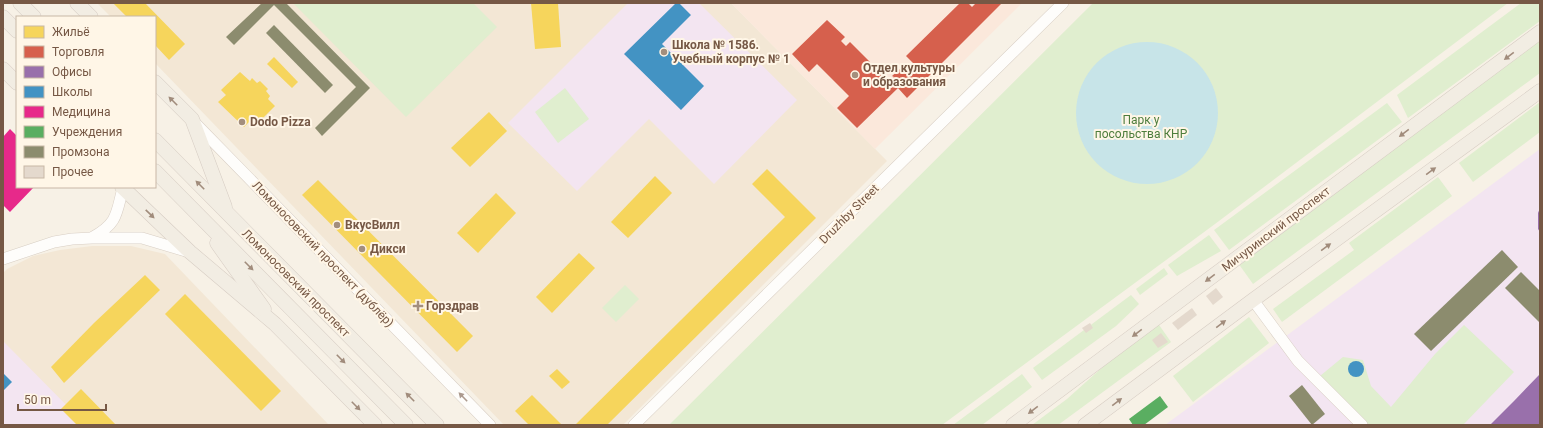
<svg xmlns="http://www.w3.org/2000/svg" width="1543" height="428" font-family="Roboto,sans-serif">
	<style>
		.residential { fill: #f3e7d5 }
		.commercial { fill: #fbe8db }
		.education { fill: #f3e5f1 }
		.green { fill: #e0eecf }
		.water { fill: #c7e4e8 }
		.homes { fill: #f6d55c }
		.shops { fill: #d6604d }
		.offices { fill: #9970ab }
		.schools { fill: #4393c3 }
		.health { fill: #e7298a }
		.public { fill: #5aae61 }
		.industry { fill: #8c8c6e }
		.building { fill: #e4d9cd }
		.lines { fill: none; stroke-linecap: round; stroke-linejoin: round }
		.minor-casing { stroke: #d8cec4; stroke-width: 12 }
		.major-casing { stroke: #d6ccc3; stroke-width: 15 }
		.minor { stroke: #fefdfb; stroke-width: 11 }
		.major { stroke: #f2ede3; stroke-width: 14 }
		.oneway { fill: #a18c7c }
		.oneway2 { fill: #ac9a8e }
		.poi-dot { fill: #a38e7d; stroke: #fff6e7; stroke-width: 1.5 }
		.labels { text-anchor: middle; stroke-width: 4; stroke-linejoin: round; paint-order: stroke }
		.poi-label { font-size: 12px; font-weight: bold; fill: #765845; stroke: #fff6e7; text-anchor: start }
		.park-label { font-size: 12px; fill: #4d7d3c; stroke: #fff6e7 }
		.street-label { font-size: 12px; fill: #765845; stroke: #fff6e7 }
	</style>
	<rect width="100%" height="100%" fill="#f7f1e6"/>
	<g class="residential">
		<path d="M97 3H731L887 161 623 425H504L155 63V17H111Z"/>
		<path d="M92 246H131L165 254 329 425H3V273L7 269 33 256 60 250Z"/>
	</g>
	<path class="commercial" d="M731 3H1022L875 149Z"/>
	<g class="education">
		<path d="M628 3H699L797 100 714 184 649 119 577 191 508 123Z"/>
		<path d="M1540 149V425H1165L1475 197Z"/>
		<path d="M3 341 86 425H3Z"/>
	</g>
	<g class="green">
		<path d="M293 3H473L497 27 406 117Z"/>
		<path d="M1093 3H1508L1215 224 942 425H669Z"/>
		<path d="M1521 3H1540V21L1408 118 1397 95Z"/>
		<path d="M1540 39V73L1253 284 1238 263Z"/>
		<path d="M565 88 589 119 558 143 535 112Z"/>
		<path d="M1540 102V132L1473 182 1459 163Z"/>
		<path d="M1387 103 1402 122 1229 250 1214 230Z"/>
		<path d="M1438 177 1452 196 1282 322 1273 309 1354 250 1349 243Z"/>
		<path d="M1209 235 1221 251 1177 276 1168 265Z"/>
		<path d="M1164 268 1168 274 1140 295 1136 289Z"/>
		<path d="M625 285 639 299 616 322 602 308Z"/>
		<path d="M1131 295 1139 304 1116 326 1042 380 1033 368Z"/>
		<path d="M1249 317 1269 343 1193 402 1173 376Z"/>
		<path d="M1157 322 1171 342 1058 425H1032L1067 399 1125 347Z"/>
		<path d="M1464 325 1514 372 1463 425H1369L1320 376 1343 357 1363 360 1371 386 1391 407 1435 354Z"/>
		<path d="M1022 374 1032 387 982 425H953Z"/>
	</g>
	<circle class="water" cx="1147" cy="113" r="71"/>
	<g class="homes">
		<path d="M113 3H145L185 44 169 60 155 45V17H127Z"/>
		<path d="M531 3H558L561 47 535 49Z"/>
		<path d="M274 57 298 82 292 88 267 64Z"/>
		<path d="M240 72 250 81 252 78 257 83 260 81 268 89 266 91 270 96 268 99 275 106 256 125 251 120 244 127 218 102 226 95 221 90Z"/>
		<path d="M489 112 507 131 470 167 451 148Z"/>
		<path d="M767 169 816 218 607 425H575L785 217 752 184Z"/>
		<path d="M655 176 672 193 628 238 611 222Z"/>
		<path d="M318 180 473 336 457 352 302 195Z"/>
		<path d="M496 193 516 213 478 253 457 233Z"/>
		<path d="M579 253 595 268 552 313 536 297Z"/>
		<path d="M145 275 160 290 64 383 51 367 94 323Z"/>
		<path d="M185 294 281 391 261 411 165 314Z"/>
		<path d="M557 369 570 382 562 389 549 376Z"/>
		<path d="M81 389 116 425H77L61 409Z"/>
		<path d="M532 395 562 425H529L515 411Z"/>
	</g>
	<path class="shops" d="M960 3H968L972 7 976 3H1002L907 98 898 88 857 128 837 108 849 96 817 64 809 72 792 54 827 20 845 37 841 41 846 46 850 42 890 82 894 77 892 76 900 69 904 74 914 64 906 56Z"/>
	<g class="offices">
		<path d="M1540 208V232L1538 229V213Z"/>
		<path d="M1540 374V425H1490L1514 401Z"/>
	</g>
	<g class="schools">
		<path d="M676 3H679L691 15 662 44 704 86 681 110 624 54Z"/>
		<circle cx="1356" cy="369" r="8"/>
		<path d="M3 373 12 382 3 391Z"/>
	</g>
	<path class="health" d="M10 129 17 136V187H34L10 212 3 205V137Z"/>
	<path class="public" d="M1160 396 1168 407 1144 425H1133L1129 419Z"/>
	<g class="industry">
		<path d="M262 3H286L370 88 322 136 315 128 356 87 274 5 234 45 226 37Z"/>
		<path d="M274 25 333 85 325 93 266 33Z"/>
		<path d="M1502 250 1518 267 1431 351 1414 334Z"/>
		<path d="M1521 272 1540 291V323L1505 288Z"/>
		<path d="M1302 385 1325 414 1312 425 1289 396Z"/>
	</g>
	<g class="building">
		<path d="M1216 288 1223 297 1213 305 1206 296Z"/>
		<path d="M1192 308 1197 315 1178 330 1172 323Z"/>
		<path d="M1090 323 1093 328 1086 333 1082 328Z"/>
		<path d="M1161 333 1168 342 1158 348 1152 340Z"/>
	</g>
	<g class="lines">
		<g class="minor-casing">
			<g id="minor">
				<path d="M194 122 490 425"/>
				<path d="M93 237C118 223 116 214 123 188"/>
				<path d="M3 259 54 242 72 239 92 238H142L189 252"/>
				<path d="M1253 300 1298 361 1362 425"/>
				<path d="M634 425 1063 3"/>
			</g>
		</g>
		<g class="major-casing">
			<g id="major">
				<path d="M20 3 34 17"/>
				<path d="M77 3 91 17"/>
				<path d="M3 17 17 31"/>
				<path d="M3 69 17 83"/>
				<path d="M155 82 192 119 225 207"/>
				<path d="M155 140 437 425"/>
				<path d="M155 171 406 425"/>
				<path d="M122 187 190 252 275 324 375 425"/>
				<path d="M217 243 264 309"/>
				<path d="M1013 425 1540 32"/>
				<path d="M1085 425 1253 300 1540 91"/>
			</g>
		</g>
		<use href="#minor" class="minor"/>
		<use href="#major" class="major"/>
	</g>
	<defs><path id="oneway-solid" d="M-6-.8H1V-3.2L6.5 0L1 3.2V.8H-6Z"/></defs>
	<g class="oneway">
		<use href="#oneway-solid" transform="translate(1509 56) rotate(143)"/>
		<use href="#oneway-solid" transform="translate(173 101) rotate(-135)"/>
		<use href="#oneway-solid" transform="translate(1404 133) rotate(143)"/>
		<use href="#oneway-solid" transform="translate(1431 171) rotate(-36)"/>
		<use href="#oneway-solid" transform="translate(200 185) rotate(-135)"/>
		<use href="#oneway-solid" transform="translate(150 214) rotate(44)"/>
		<use href="#oneway-solid" transform="translate(1326 247) rotate(-36)"/>
		<use href="#oneway-solid" transform="translate(249 266) rotate(45)"/>
		<use href="#oneway-solid" transform="translate(1210 278) rotate(143)"/>
		<use href="#oneway-solid" transform="translate(1221 324) rotate(-37)"/>
		<use href="#oneway-solid" transform="translate(1137 333) rotate(143)"/>
		<use href="#oneway-solid" transform="translate(341 359) rotate(45)"/>
		<use href="#oneway-solid" transform="translate(410 397) rotate(-135)"/>
		<use href="#oneway-solid" transform="translate(1117 402) rotate(-37)"/>
		<use href="#oneway-solid" transform="translate(356 406) rotate(45)"/>
		<use href="#oneway-solid" transform="translate(1033 410) rotate(143)"/>
	</g>
	<use class="oneway2" href="#oneway-solid" transform="translate(463 397) rotate(-134)"/>
	<g class="poi-dot">
		<circle cx="664" cy="52" r="4"/>
		<circle cx="855" cy="75" r="4"/>
		<circle cx="242" cy="122" r="4"/>
		<circle cx="337" cy="225" r="4"/>
		<circle cx="362" cy="249" r="4"/>
		<path d="M416 300h4v4h4v4h-4v4h-4v-4h-4v-4h4z"/>
	</g>
	<g class="labels">
		<g class="poi-label">
			<text x="672" y="49">Школа № 1586.<tspan x="672" dy="14">Учебный корпус № 1</tspan></text>
			<text x="863" y="72">Отдел культуры<tspan x="863" dy="14">и образования</tspan></text>
			<text x="250" y="126">Dodo Pizza</text>
			<text x="345" y="229">ВкусВилл</text>
			<text x="370" y="253">Дикси</text>
			<text x="426" y="310">Горздрав</text>
		</g>
		<g class="park-label">
			<text x="1141" y="124">Парк у<tspan x="1141" dy="14">посольства КНР</tspan></text>
		</g>
		<g class="street-label">
			<text transform="translate(849 214) rotate(-45)" y="4">Druzhby Street</text>
			<text transform="translate(1276 229) rotate(-37)" y="4">Мичуринский проспект</text>
			<text transform="translate(323 254) rotate(46)" y="4">Ломоносовский проспект (дублёр)</text>
			<text transform="translate(296 283) rotate(45)" y="4">Ломоносовский проспект</text>
		</g>
	</g>
	<rect width="1543" height="428" fill="none" stroke="#765845" stroke-width="8"/>
	<rect x="16" y="16" width="140" height="172" fill="#fff6e7" stroke="#c8b7a6"/>
	<rect x="24" y="26" width="20" height="12" fill="#f6d55c" stroke="#c8b7a6"/>
	<text x="52" y="36" font-size="12" fill="#765845">Жильё</text>
	<rect x="24" y="46" width="20" height="12" fill="#d6604d" stroke="#c8b7a6"/>
	<text x="52" y="56" font-size="12" fill="#765845">Торговля</text>
	<rect x="24" y="66" width="20" height="12" fill="#9970ab" stroke="#c8b7a6"/>
	<text x="52" y="76" font-size="12" fill="#765845">Офисы</text>
	<rect x="24" y="86" width="20" height="12" fill="#4393c3" stroke="#c8b7a6"/>
	<text x="52" y="96" font-size="12" fill="#765845">Школы</text>
	<rect x="24" y="106" width="20" height="12" fill="#e7298a" stroke="#c8b7a6"/>
	<text x="52" y="116" font-size="12" fill="#765845">Медицина</text>
	<rect x="24" y="126" width="20" height="12" fill="#5aae61" stroke="#c8b7a6"/>
	<text x="52" y="136" font-size="12" fill="#765845">Учреждения</text>
	<rect x="24" y="146" width="20" height="12" fill="#8c8c6e" stroke="#c8b7a6"/>
	<text x="52" y="156" font-size="12" fill="#765845">Промзона</text>
	<rect x="24" y="166" width="20" height="12" fill="#e4d9cd" stroke="#c8b7a6"/>
	<text x="52" y="176" font-size="12" fill="#765845">Прочее</text>
	<path d="M18 404v6h88v-6" fill="none" stroke="#765845" stroke-width="2"/>
	<text x="24" y="404" font-size="12" fill="#765845" stroke="#fff6e7" stroke-width="3" paint-order="stroke">50 m</text>
</svg>
